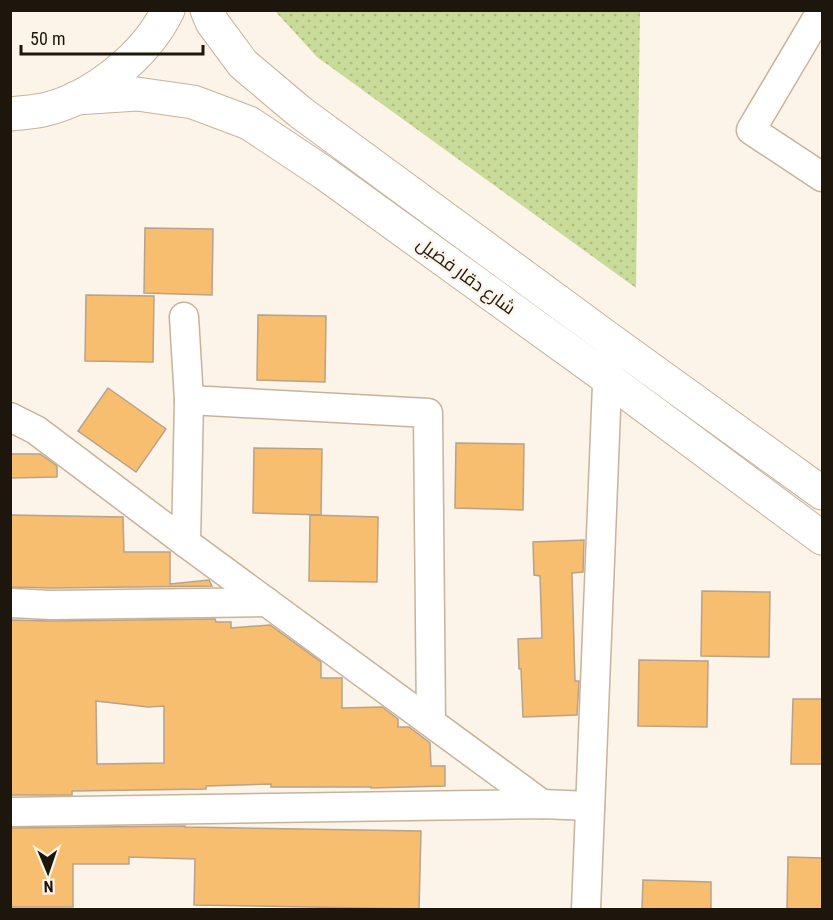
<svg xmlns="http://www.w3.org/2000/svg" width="833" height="920" font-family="'Roboto Condensed',Cairo,sans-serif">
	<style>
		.garden { fill: url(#garden-dots) }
		.building { fill: #f8be70; stroke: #b7a38a; stroke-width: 1.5; fill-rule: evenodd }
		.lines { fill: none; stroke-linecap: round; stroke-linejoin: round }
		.minor-casing { stroke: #c8b39a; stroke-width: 31 }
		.primary-casing { stroke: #c8b39a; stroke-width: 35 }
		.trunk-casing { stroke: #c8b39a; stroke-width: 35 }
		.minor { stroke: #fff; stroke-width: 28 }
		.primary { stroke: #fff; stroke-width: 33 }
		.trunk { stroke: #fff; stroke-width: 33 }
		.labels { text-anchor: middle; stroke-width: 4.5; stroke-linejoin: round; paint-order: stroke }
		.street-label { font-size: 18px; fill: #1d160c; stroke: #fcf3e9 }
	</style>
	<defs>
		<pattern id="garden-dots" width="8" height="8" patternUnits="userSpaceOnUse" patternTransform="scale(1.5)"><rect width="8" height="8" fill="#c9db98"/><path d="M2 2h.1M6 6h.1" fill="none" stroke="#acbb82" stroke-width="1.8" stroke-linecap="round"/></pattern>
	</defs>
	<rect width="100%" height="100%" fill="#fcf3e9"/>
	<path class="garden" d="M275 11H640L636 288 317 57Z"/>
	<g class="building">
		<path d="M145 228 213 229 212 295 144 293Z"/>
		<path d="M86 295 154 296 153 362 85 361Z"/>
		<path d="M258 315 326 316 325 382 257 380Z"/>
		<path d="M108 388 166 429 136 472 78 431Z"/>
		<path d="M456 443 524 444 523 510 455 508Z"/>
		<path d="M254 448 322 449 321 515 253 513Z"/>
		<path d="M10 454H40L57 466V477L10 478Z"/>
		<path d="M10 515 123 517 124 552H170V584L209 580 212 586 52 588 10 587Z"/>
		<path d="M310 515 378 517 377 582 309 581Z"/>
		<path d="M584 540 583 572 572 573 575 681H579L577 715 523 717 521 669H519L518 639 542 638 540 576 534 575 533 542Z"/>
		<path d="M702 591 770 592 769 657 701 656Z"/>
		<path d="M215 619 216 622H231V628L270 625 321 662V678H342V708L382 707 398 719V727H409L430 743 431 766H445V786L371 788V787H271V784L206 786V789L72 791V795H10V620L52 621ZM96 701 148 707 164 706V763L97 764Z"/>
		<path d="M639 660 708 661 707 727 638 726Z"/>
		<path d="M793 699H822V764H791Z"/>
		<path d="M185 826V827L421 831 419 909 194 905 195 859 129 857V864H73V907H10V828Z"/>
		<path d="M788 857 822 858V909H787Z"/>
		<path d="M643 880 711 882V909H642Z"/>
	</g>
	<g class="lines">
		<g class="minor-casing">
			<g id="minor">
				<path d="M822 10 751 130 822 177"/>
				<path d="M184 317 189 400 186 543"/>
				<path d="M189 400 428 413 431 722"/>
				<path d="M10 417 36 430 186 543 542 804"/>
				<path d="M10 603 52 605 267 602"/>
				<path d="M10 812 542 804 590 806"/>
				<path d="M586 910 608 360"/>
			</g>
		</g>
		<g class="primary-casing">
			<g id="primary">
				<path d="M207 10 212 22 243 64 300 112 609 339 822 493"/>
				<path d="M76 98 137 94 193 102 249 123 324 173 607 378 822 538"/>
			</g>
		</g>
		<g class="trunk-casing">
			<path id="trunk" d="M10 114C21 113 33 112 43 110 92 99 146 56 168 10"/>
		</g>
		<use href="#minor" class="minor"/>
		<use href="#primary" class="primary"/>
		<use href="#trunk" class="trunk"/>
	</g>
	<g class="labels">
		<g class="street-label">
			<text transform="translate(466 276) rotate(36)" y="6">شارع دقار فضيل</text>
		</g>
	</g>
	<rect width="833" height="920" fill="none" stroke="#1d160c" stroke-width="24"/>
	<g transform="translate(48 872) rotate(178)" stroke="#fcf3e9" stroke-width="4.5" paint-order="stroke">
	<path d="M0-4.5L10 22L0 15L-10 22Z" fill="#1d160c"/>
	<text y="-9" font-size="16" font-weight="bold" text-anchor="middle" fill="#1d160c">N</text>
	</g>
	<path d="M21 45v9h182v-9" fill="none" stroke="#1d160c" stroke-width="3"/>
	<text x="30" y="45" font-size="18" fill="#1d160c" stroke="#fcf3e9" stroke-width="4.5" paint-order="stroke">50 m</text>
</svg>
